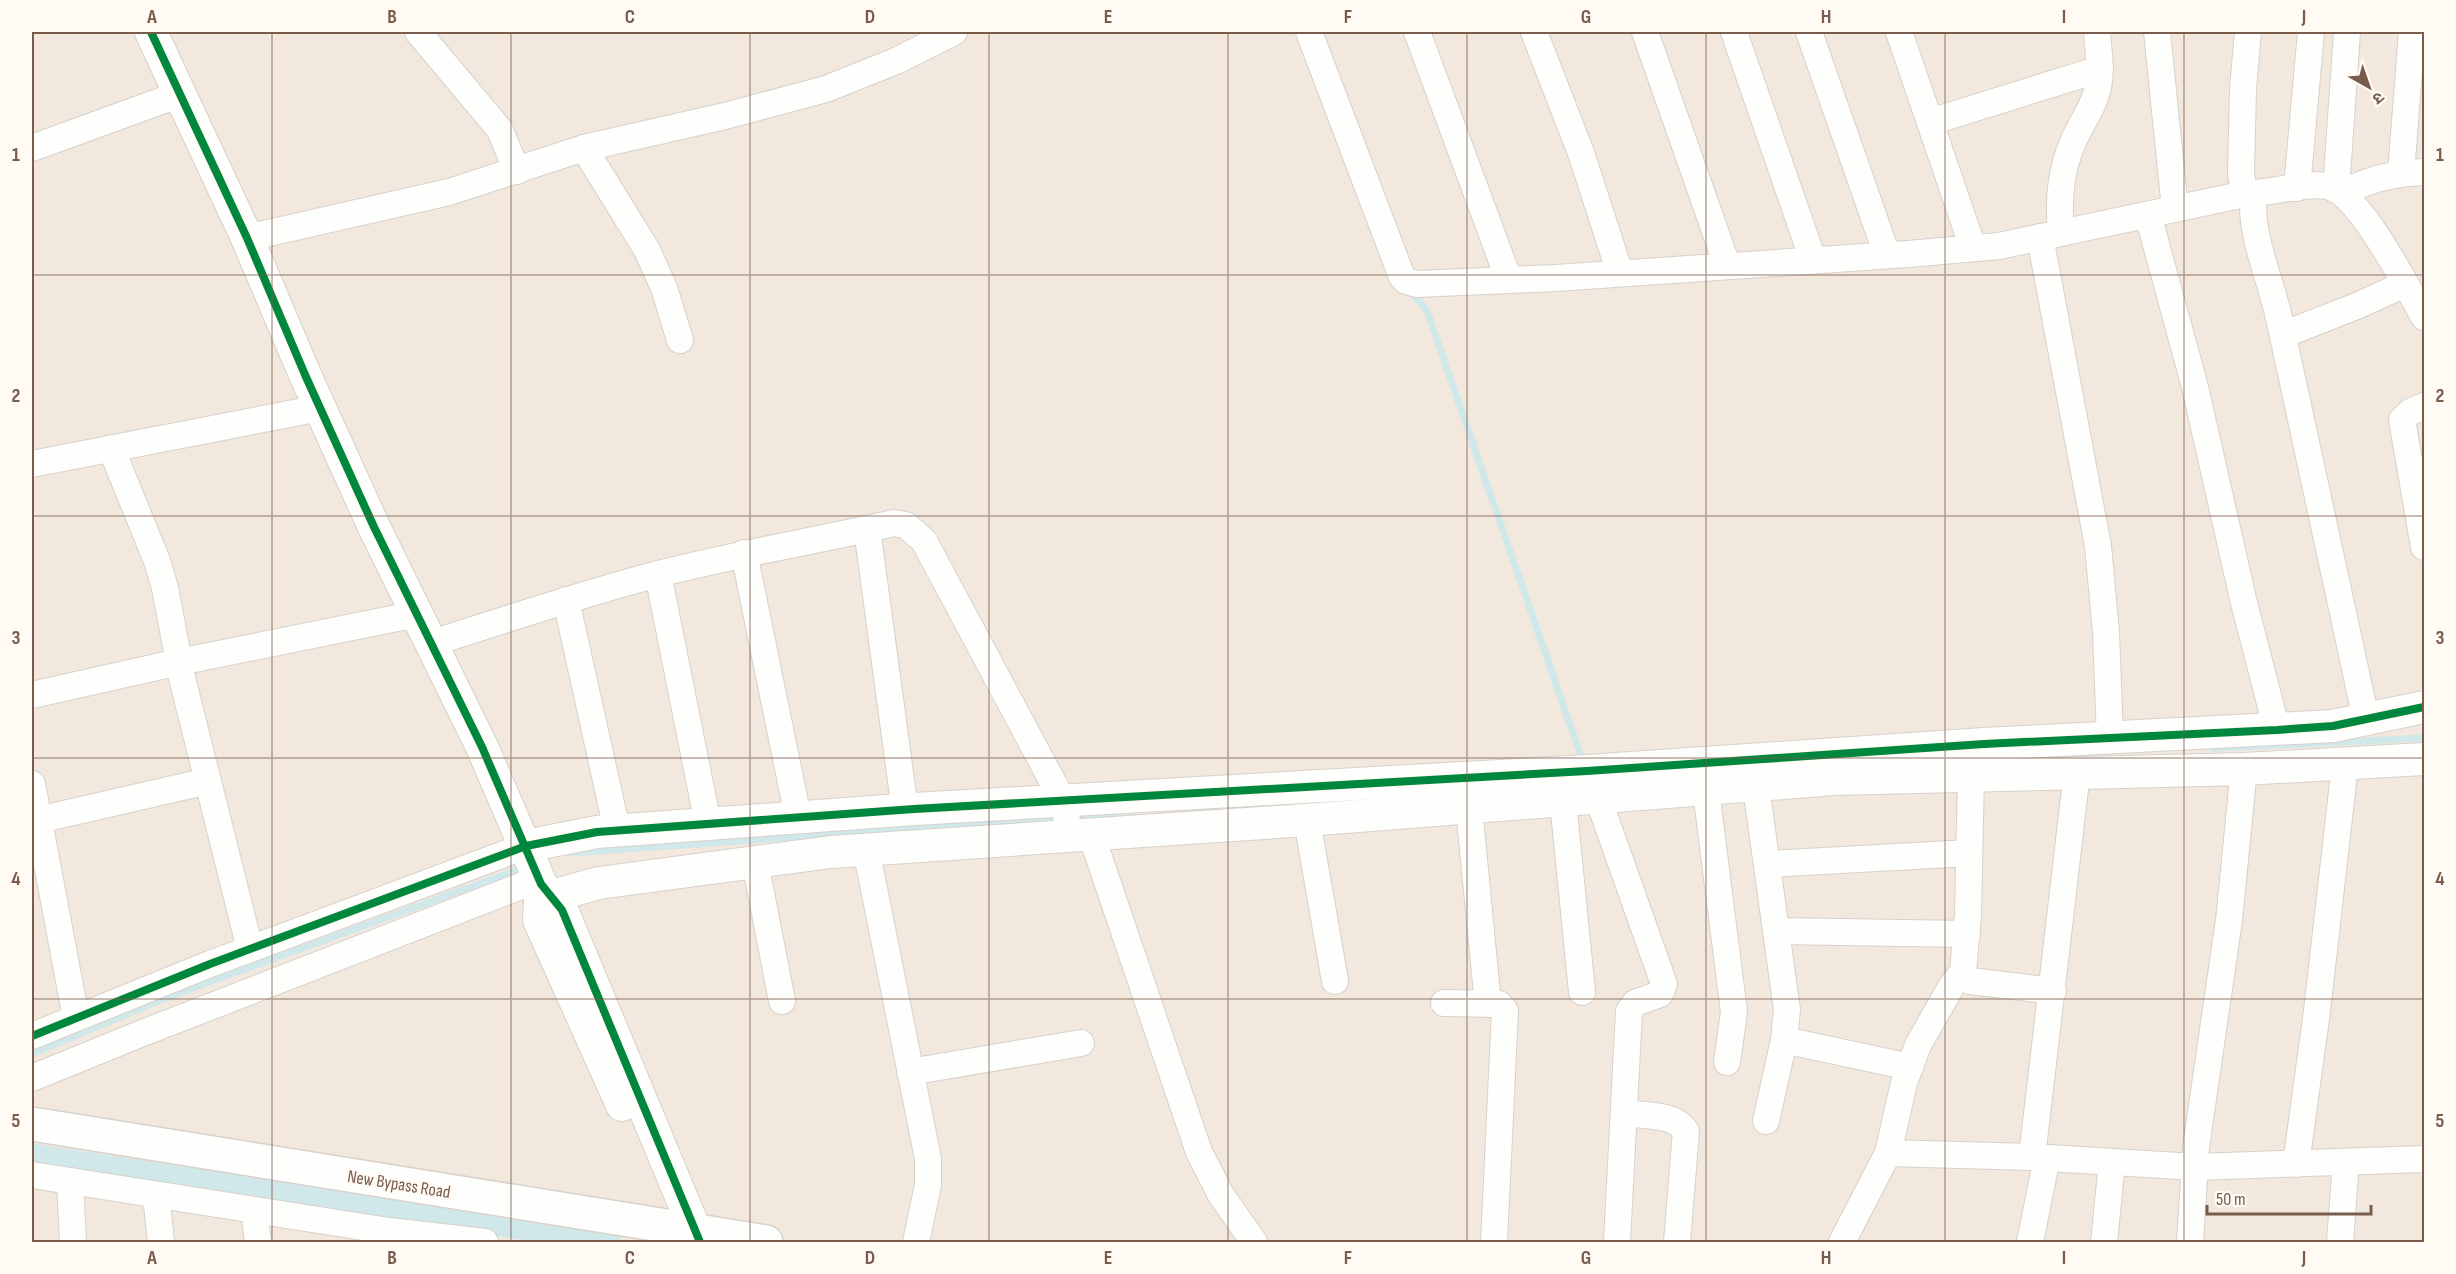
<svg xmlns="http://www.w3.org/2000/svg" width="2456" height="1274" font-family="'Sofia Sans Condensed','Noto Sans Devanagari',sans-serif">
	<style>
		.residential { fill: #f2e8de }
		.lines { fill: none; stroke-linecap: round; stroke-linejoin: round }
		.stream { stroke: #d0e8ea; stroke-width: 7 }
		.canal { stroke: #d0e8ea; stroke-width: 22 }
		.minor-casing { stroke: #d7d1cb; stroke-width: 28 }
		.tertiary-casing { stroke: #d7d1cb; stroke-width: 34 }
		.secondary-casing { stroke: #d9d2cb; stroke-width: 36 }
		.minor { stroke: #fefefd; stroke-width: 26 }
		.tertiary { stroke: #fefefd; stroke-width: 32 }
		.secondary { stroke: #fefefd; stroke-width: 33 }
		.cycleway-casing { stroke: #fffaf3; stroke-width: 11 }
		.cycleway { stroke: #00873e; stroke-width: 8 }
		.grid { fill: none; stroke: #7a5c4d; stroke-width: 1.5; stroke-opacity: 0.55 }
		.labels { text-anchor: middle; stroke-width: 4.5; stroke-linejoin: round; paint-order: stroke }
		.street-label { font-size: 18px; fill: #7a5c4d; stroke: #fffaf3 }
		.neatline { fill: none; stroke: #7a5c4d; stroke-width: 2 }
		.grid-label { font-size: 20px; text-anchor: middle; font-weight: bold; fill: #7a5c4d }
	</style>
	<rect width="100%" height="100%" fill="#f9f5f0"/>
	<rect class="residential" x="32" y="32" width="2392" height="1210"/>
	<g class="lines">
		<g class="stream">
			<path d="M1410 290 1427 311 1583 762"/>
			<path d="M2213 748 2424 738"/>
			<path d="M1072 817 1121 813"/>
			<path d="M570 853 1061 818"/>
			<path d="M32 1054 163 999 520 869"/>
		</g>
		<path class="canal" d="M32 1155 610 1242"/>
		<g class="minor-casing">
			<g id="minor">
				<path d="M418 32 500 130 517 171"/>
				<path d="M1309 32 1402 277 1406 281 1417 284 1556 278 1908 254 1999 246 2250 193"/>
				<path d="M1417 32 1509 280"/>
				<path d="M1534 32 1581 153 1620 273"/>
				<path d="M1645 32 1727 265"/>
				<path d="M1734 32 1813 260"/>
				<path d="M1809 32 1887 255"/>
				<path d="M1899 32 1973 248"/>
				<path d="M2157 32 2175 209"/>
				<path d="M2248 32 2243 88 2241 173 2243 186 2250 193C2275 193 2303 182 2327 186 2359 192 2407 287 2424 317"/>
				<path d="M1930 122 2100 69"/>
				<path d="M32 148 180 94"/>
				<path d="M584 148 647 250 664 288 680 340"/>
				<path d="M2401 173 2412 32"/>
				<path d="M2297 188 2311 32"/>
				<path d="M2336 190 2347 32"/>
				<path d="M2254 193C2248 231 2271 280 2279 318 2309 451 2336 586 2366 719"/>
				<path d="M2343 193C2368 179 2396 173 2424 172"/>
				<path d="M2148 215 2195 387 2244 603 2277 730"/>
				<path d="M2061 233C2058 201 2060 171 2073 142 2081 123 2094 107 2098 87 2102 69 2098 50 2097 32"/>
				<path d="M2040 237 2098 546 2106 632 2110 738"/>
				<path d="M247 238 449 192 584 148 725 116 826 89 896 61 954 32"/>
				<path d="M2283 335 2359 305 2405 284"/>
				<path d="M2424 406 2410 412 2402 420 2424 547"/>
				<path d="M111 448 157 561 165 588 182 678 250 949"/>
				<path d="M32 464 320 408"/>
				<path d="M867 529 905 810"/>
				<path d="M744 553 798 817"/>
				<path d="M658 574 708 824"/>
				<path d="M566 600 617 830"/>
				<path d="M432 643C507 619 582 594 658 574 736 554 815 541 894 523L906 525 924 541 1063 801 1070 836"/>
				<path d="M32 695 179 662 417 614"/>
				<path d="M1971 775 1968 914 1963 971 1965 978 1970 981 2053 991"/>
				<path d="M32 784 76 1018"/>
				<path d="M1756 787 1787 1010 1784 1040 1766 1121"/>
				<path d="M1706 791 1734 1012 1727 1062"/>
				<path d="M1598 798 1664 984 1660 994 1635 1003 1629 1011 1617 1242"/>
				<path d="M1563 801 1582 992"/>
				<path d="M1469 808 1488 1004"/>
				<path d="M38 820 208 781"/>
				<path d="M1307 820 1335 981"/>
				<path d="M1091 834 1199 1152 1221 1195 1254 1242"/>
				<path d="M866 849 928 1159V1185L916 1242"/>
				<path d="M755 862 782 1001"/>
				<path d="M1767 864 1969 853"/>
				<path d="M1776 931 1967 934"/>
				<path d="M1444 1003 1499 1004 1505 1011 1494 1242"/>
				<path d="M32 1036 210 964 526 846"/>
				<path d="M1784 1040 1910 1067"/>
				<path d="M910 1072 1081 1043"/>
				<path d="M32 1078 140 1034 539 879"/>
				<path d="M1624 1113C1644 1116 1674 1113 1686 1131L1677 1242"/>
				<path d="M1888 1153 2032 1157 2195 1167 2424 1159"/>
				<path d="M2032 1157 2077 772"/>
				<path d="M2296 1164 2317 1011 2345 765"/>
				<path d="M32 1175 389 1231 485 1242"/>
				<path d="M70 1181 73 1242"/>
				<path d="M156 1195 161 1242"/>
				<path d="M254 1210 258 1242"/>
				<path d="M1842 1242 1888 1153 1904 1083 1918 1045 1951 987 1963 971"/>
				<path d="M2030 1242 2047 1158"/>
				<path d="M2104 1242 2112 1162"/>
				<path d="M2190 1242 2196 1147 2229 920 2244 769"/>
				<path d="M2340 1242 2346 1162"/>
			</g>
		</g>
		<g class="tertiary-casing">
			<g id="tertiary">
				<path d="M151 32 247 238 306 377 374 527 482 747 541 884 562 910 700 1242"/>
				<path d="M526 846 597 832 914 809 1587 771 1984 744 2333 726 2424 707"/>
				<path d="M541 884 539 920 622 1105"/>
				<path d="M552 896 599 883 831 852 1307 820 1834 779 2244 769 2424 759"/>
			</g>
		</g>
		<g class="secondary-casing">
			<path id="secondary" d="M32 1124 766 1242"/>
		</g>
		<use href="#minor" class="minor"/>
		<use href="#tertiary" class="tertiary"/>
		<use href="#secondary" class="secondary"/>
		<g class="cycleway-casing">
			<g id="cycleway">
				<path d="M151 32 247 238 306 377 374 527 482 747 541 884 562 910 700 1242"/>
				<path d="M32 1036 210 964 526 846 597 832 914 809 1587 771 1984 744 2277 730 2333 726 2424 707"/>
			</g>
		</g>
		<use href="#cycleway" class="cycleway"/>
	</g>
	<path class="grid" d="M272 32V1242M511 32V1242M750 32V1242M989 32V1242M1228 32V1242M1467 32V1242M1706 32V1242M1945 32V1242M2184 32V1242M32 275H2424M32 516H2424M32 758H2424M32 999H2424"/>
	<g class="labels">
		<g class="street-label">
			<text transform="translate(399 1184) rotate(9)" y="6">New Bypass Road</text>
		</g>
	</g>
	<rect width="2456" height="1274" fill="none" stroke="#fffaf3" stroke-width="66"/>
	<g transform="translate(2369 87) rotate(140)" stroke="#fffaf3" stroke-width="4.5" paint-order="stroke">
	<path d="M0-4.5L10 22L0 15L-10 22Z" fill="#7a5c4d"/>
	<text y="-9" font-size="16" font-weight="bold" text-anchor="middle" fill="#7a5c4d">उ</text>
	</g>
	<path d="M2207 1205v9h164v-9" fill="none" stroke="#7a5c4d" stroke-width="3"/>
	<text x="2216" y="1205" font-size="18" fill="#7a5c4d" stroke="#fffaf3" stroke-width="4.5" paint-order="stroke">50 m</text>
	<rect x="33" y="33" width="2390" height="1208" class="neatline"/>
	<g class="grid-label">
		<text x="152" y="23">A</text>
		<text x="392" y="23">B</text>
		<text x="630" y="23">C</text>
		<text x="870" y="23">D</text>
		<text x="1108" y="23">E</text>
		<text x="1348" y="23">F</text>
		<text x="1586" y="23">G</text>
		<text x="1826" y="23">H</text>
		<text x="2064" y="23">I</text>
		<text x="2304" y="23">J</text>
		<text x="16" y="161">1</text>
		<text x="2440" y="161">1</text>
		<text x="16" y="402">2</text>
		<text x="2440" y="402">2</text>
		<text x="16" y="644">3</text>
		<text x="2440" y="644">3</text>
		<text x="16" y="885">4</text>
		<text x="2440" y="885">4</text>
		<text x="16" y="1127">5</text>
		<text x="2440" y="1127">5</text>
		<text x="152" y="1264">A</text>
		<text x="392" y="1264">B</text>
		<text x="630" y="1264">C</text>
		<text x="870" y="1264">D</text>
		<text x="1108" y="1264">E</text>
		<text x="1348" y="1264">F</text>
		<text x="1586" y="1264">G</text>
		<text x="1826" y="1264">H</text>
		<text x="2064" y="1264">I</text>
		<text x="2304" y="1264">J</text>
	</g>
</svg>
